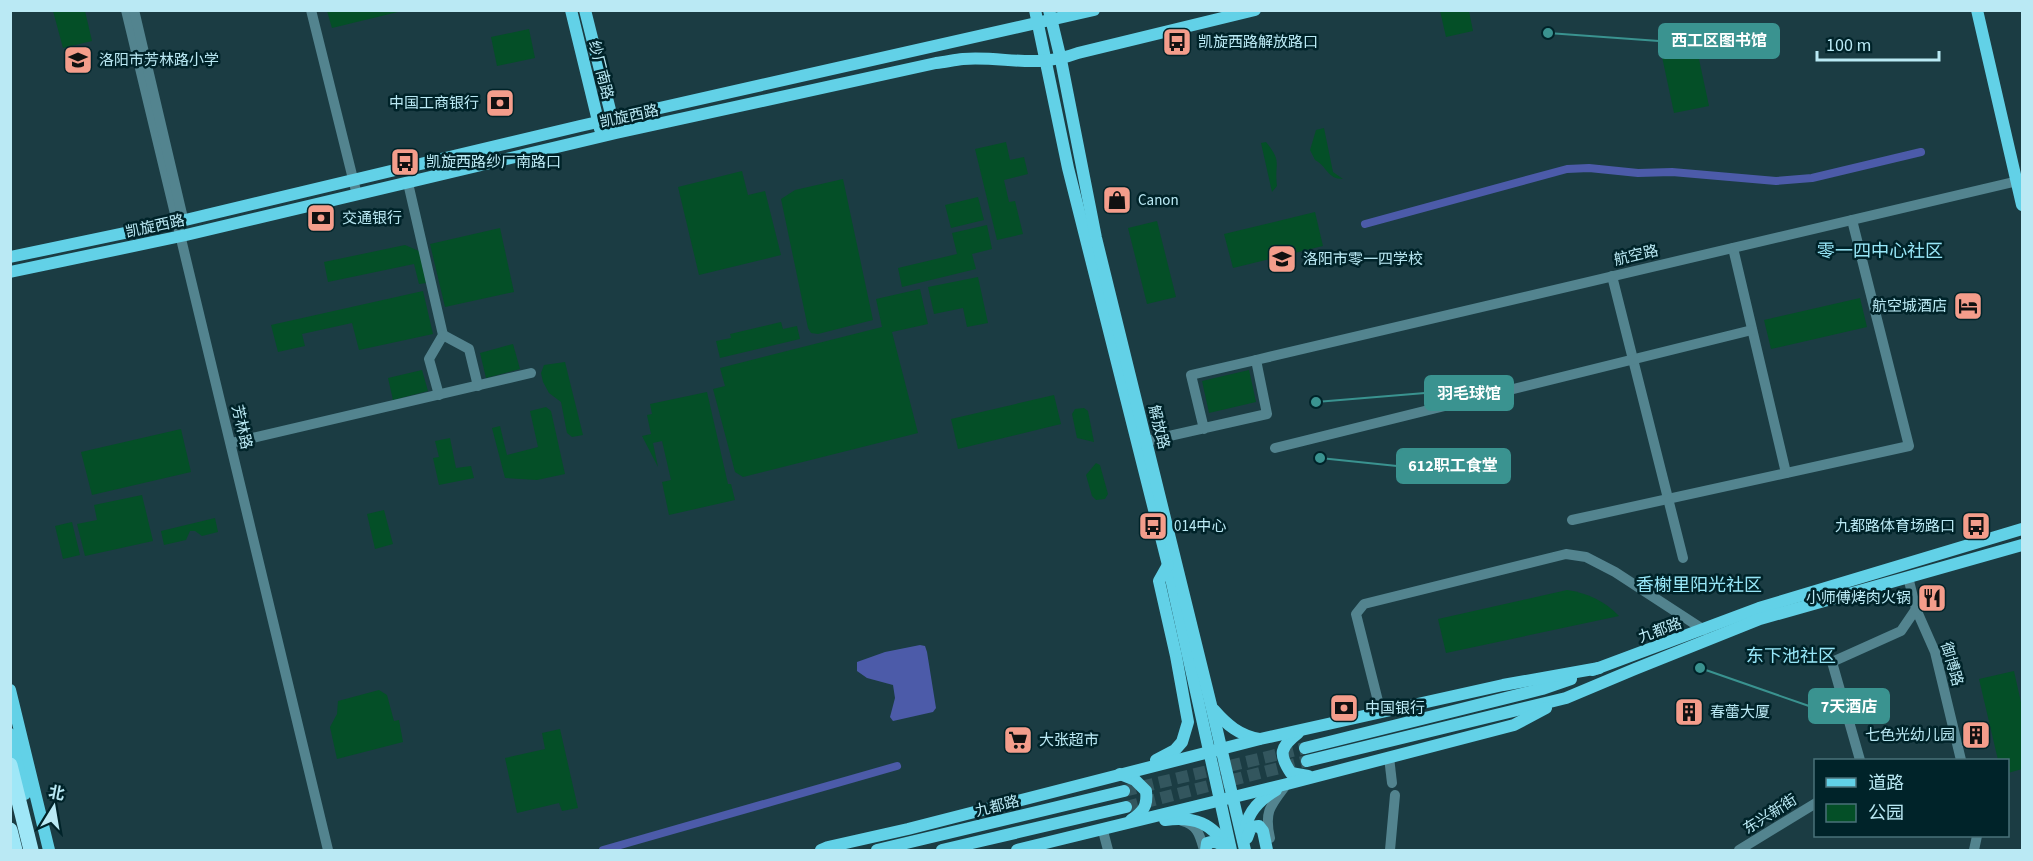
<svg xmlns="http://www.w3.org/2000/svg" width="2033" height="861" font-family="'Source Sans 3','Noto Sans SC',sans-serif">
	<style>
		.green { fill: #044f27 }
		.water { fill: #4c5ba9 }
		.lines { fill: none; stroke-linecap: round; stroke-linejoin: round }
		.canal { stroke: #4c5ba9; stroke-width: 8 }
		.major-tunnel { stroke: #33565e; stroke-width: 12; stroke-dasharray: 12 6; stroke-linecap: butt }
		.minor { stroke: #53848f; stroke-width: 10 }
		.major { stroke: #62d1e7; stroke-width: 12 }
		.highway { stroke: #9fe7f7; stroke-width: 15 }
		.labels { text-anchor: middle; stroke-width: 5; stroke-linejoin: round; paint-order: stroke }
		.poi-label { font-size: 15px; fill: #bae9f4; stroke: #002329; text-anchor: start }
		.street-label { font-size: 15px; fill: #bae9f4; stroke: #002329 }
		.quarter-label { font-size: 18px; fill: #97e6f7; stroke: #002329 }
		.leader { fill: none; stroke: #3a9390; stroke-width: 2 }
		.callout-dot { fill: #3a9390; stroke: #002329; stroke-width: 2 }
		.callout { fill: #3a9390; stroke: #3a9390; stroke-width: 2 }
		.callout-label { font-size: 16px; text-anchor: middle; font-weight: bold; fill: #fff }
	</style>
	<rect width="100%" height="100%" fill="#1b3c43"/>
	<g class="green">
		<path d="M53 11H85L92 41 63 48Z"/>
		<path d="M327 11V10L402 11 332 28Z"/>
		<path d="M1440 11H1469L1473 31 1446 37Z"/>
		<path d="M529 29 535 58 497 66 491 37Z"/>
		<path d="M1696 45 1709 106 1674 113 1661 52Z"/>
		<path d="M1324 128 1333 172 1343 179C1327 179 1327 166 1315 160L1310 150 1316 130Z"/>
		<path d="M1006 142 1010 160 1024 157 1028 174 1004 180 1009 202 1015 201 1023 234 997 240 975 149Z"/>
		<path d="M1266 142C1283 163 1274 162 1277 186L1272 192 1261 143Z"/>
		<path d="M742 171 748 195 765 191 781 255 699 275 678 187Z"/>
		<path d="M843 179 873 320 818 334 811 333 808 328 781 199 795 190Z"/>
		<path d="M978 197 984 220 951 228 945 205Z"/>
		<path d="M1315 212 1323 246 1233 268 1224 234Z"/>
		<path d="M1157 221 1176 297 1147 304 1128 228Z"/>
		<path d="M987 225 992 249 972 254 976 269 902 287 898 268 957 254 952 233Z"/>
		<path d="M500 228 514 292 445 307 430 244Z"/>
		<path d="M405 245 419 251 426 283 419 284 414 264 328 282 324 262Z"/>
		<path d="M978 277 988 323 967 327 963 308 934 314 928 287Z"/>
		<path d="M920 289 928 324 892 332 918 433 743 477 735 472 713 389 725 386 720 368 882 327 876 299Z"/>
		<path d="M423 291 433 334 359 350 352 323 302 334 305 346 278 352 271 325Z"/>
		<path d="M1860 298 1867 327 1771 349 1764 320Z"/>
		<path d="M781 322 783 329 797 326 800 339 720 358 716 341 731 338 730 334Z"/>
		<path d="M513 344 520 369 486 378 480 353Z"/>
		<path d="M565 362 583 435 572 437 567 433 561 402 549 393 543 382 541 373 544 365Z"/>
		<path d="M422 370 428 391 393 400 388 378Z"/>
		<path d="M1249 370 1256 402 1209 413 1202 381Z"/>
		<path d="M707 392 728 484H731L735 500 669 515 662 482 671 480 662 441 653 443 658 467 642 436 651 434 647 415 652 414 650 404Z"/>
		<path d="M1054 395 1061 424 958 449 951 419Z"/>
		<path d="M546 407 551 411 565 474 537 480 505 478 492 428 500 426 507 455 538 447 530 411Z"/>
		<path d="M1084 408 1088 411 1094 442 1077 438 1072 414 1075 409Z"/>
		<path d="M181 429 191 472 92 495 81 452Z"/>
		<path d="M450 438 456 468 471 466 474 478 439 485 433 458 439 457 435 441Z"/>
		<path d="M1096 463 1100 465 1108 494 1105 499 1096 500 1092 496 1086 475Z"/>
		<path d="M142 495 153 541 85 556 77 524 97 520 94 505Z"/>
		<path d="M384 510 393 544 375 549 367 514Z"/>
		<path d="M215 518 218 532 202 536 195 531H190L186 540 164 545 161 531Z"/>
		<path d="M72 522 80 555 63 559 55 526Z"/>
		<path d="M1567 590C1587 593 1605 601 1619 616L1446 653 1438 619Z"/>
		<path d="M2014 671 2022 707V769L2008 773V760H1998L1979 679Z"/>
		<path d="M379 690 387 695 394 721 399 720 403 742 337 759 330 727 337 714 338 701Z"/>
		<path d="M560 729 578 808 562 811 559 803 517 813 505 758 545 749 542 733Z"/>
	</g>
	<path class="water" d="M920 645 925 646 927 652 936 708 933 712 893 721 890 717 895 698 893 685 867 678 857 671V662L885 652Z"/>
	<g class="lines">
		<g class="canal">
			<path d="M1365 224 1567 169 1589 168 1638 173 1672 172 1776 181 1812 178 1921 152"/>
			<path d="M603 850 897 766"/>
		</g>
		<g class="major-tunnel">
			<path d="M1124 791 1305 748"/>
			<path d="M1126 807 1307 761"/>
		</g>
		<g class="minor">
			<path d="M126 10 328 850"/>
			<path d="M134 10 182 214"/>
			<path d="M311 10 357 195"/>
			<path d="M408 183 443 335 429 359 439 395"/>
			<path d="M1733 248 1786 473"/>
			<path d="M1612 276 1683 558"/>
			<path d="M443 335 469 349 478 386"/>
			<path d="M1256 360 2022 180"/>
			<path d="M1147 441 1267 414 1256 360 1191 375 1204 429"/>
			<path d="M231 443 531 373"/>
			<path d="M1275 448 1752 330"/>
			<path d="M1572 520 1909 446 1852 220"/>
			<path d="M1908 577 1916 609 1935 652 1961 760"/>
			<path d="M1381 713 1356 614 1364 604 1566 554 1586 557 1615 572 1704 630"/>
			<path d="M1389 757 1392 783"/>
			<path d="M1860 760 1832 662 1901 631 1916 609"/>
			<path d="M1182 821C1198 825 1200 836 1204 850"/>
			<path d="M1103 831 1108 850"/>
			<path d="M1270 838C1264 812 1270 806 1286 785"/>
			<path d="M1390 850 1395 795"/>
			<path d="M1739 850 1816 803"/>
			<path d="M1974 850 1977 836"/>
		</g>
		<g class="major">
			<path d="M571 10 600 129"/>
			<path d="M585 10 614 126"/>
			<path d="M1035 10 1068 168 1168 565 1231 850"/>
			<path d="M1049 10 1061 60 1096 238 1212 709 1245 850"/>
			<path d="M1977 10 2022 205"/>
			<path d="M10 257 177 222 580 126 1094 10"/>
			<path d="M10 272 186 235 616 133 936 63C945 62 954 60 963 59 1005 56 1035 69 1078 53L1255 10"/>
			<path d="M1593 670 1759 608 2022 529"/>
			<path d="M10 690 49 850"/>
			<path d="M1214 710C1227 725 1239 735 1259 739"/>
			<path d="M1298 733C1280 747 1278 754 1291 773L1308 776"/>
			<path d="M10 734 25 794"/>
			<path d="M1305 748 1542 689 1571 679"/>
			<path d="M1156 760 1175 750 1182 742 1188 722 1176 656 1159 581 1168 565"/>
			<path d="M1307 761 1566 698 1635 669 1760 619 2022 545"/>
			<path d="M1120 774 1135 780 1146 791C1148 806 1143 812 1131 820"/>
			<path d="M1165 820C1194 816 1213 823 1228 849"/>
			<path d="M1245 835C1245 814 1259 800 1276 790"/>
			<path d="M1247 838 1251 827 1259 826 1263 831 1267 850"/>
			<path d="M821 850 828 847 908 829 1260 739 1503 685 1599 668"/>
			<path d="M877 850 1124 791"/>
			<path d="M942 850 1126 807"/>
			<path d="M1017 850 1287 784 1514 725 1546 708"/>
			<path d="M1206 850 1207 843C1215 840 1221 843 1226 849"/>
		</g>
		<g class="highway">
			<path d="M10 765 31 850"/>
			<path d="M10 830 15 850"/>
		</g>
	</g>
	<defs>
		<g id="bus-square" transform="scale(1.5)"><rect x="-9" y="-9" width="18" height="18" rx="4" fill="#f49d8b" stroke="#002329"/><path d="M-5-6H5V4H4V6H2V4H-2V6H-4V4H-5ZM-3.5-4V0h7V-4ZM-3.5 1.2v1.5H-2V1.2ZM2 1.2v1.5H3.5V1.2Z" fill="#111"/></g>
		<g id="school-square" transform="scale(1.5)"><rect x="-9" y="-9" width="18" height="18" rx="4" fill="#f49d8b" stroke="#002329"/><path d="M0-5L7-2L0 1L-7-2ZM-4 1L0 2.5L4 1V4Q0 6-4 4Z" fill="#111"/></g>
		<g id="bank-square" transform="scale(1.5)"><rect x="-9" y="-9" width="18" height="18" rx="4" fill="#f49d8b" stroke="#002329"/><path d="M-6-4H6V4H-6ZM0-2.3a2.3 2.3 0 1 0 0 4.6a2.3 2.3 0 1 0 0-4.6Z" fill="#111"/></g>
		<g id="shop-square" transform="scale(1.5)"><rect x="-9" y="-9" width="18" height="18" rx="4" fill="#f49d8b" stroke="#002329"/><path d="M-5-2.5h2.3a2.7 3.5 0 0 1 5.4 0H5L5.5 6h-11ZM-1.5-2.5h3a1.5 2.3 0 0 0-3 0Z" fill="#111"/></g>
		<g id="hotel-square" transform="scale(1.5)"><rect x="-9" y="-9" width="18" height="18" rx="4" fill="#f49d8b" stroke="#002329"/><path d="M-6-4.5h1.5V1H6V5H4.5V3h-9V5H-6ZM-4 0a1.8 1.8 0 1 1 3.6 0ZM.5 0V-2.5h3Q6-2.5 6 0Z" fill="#111"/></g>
		<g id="restaurant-square" transform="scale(1.5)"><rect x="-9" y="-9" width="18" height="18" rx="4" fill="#f49d8b" stroke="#002329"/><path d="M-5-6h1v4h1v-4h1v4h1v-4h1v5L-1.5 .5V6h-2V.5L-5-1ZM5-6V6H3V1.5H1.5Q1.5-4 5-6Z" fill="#111"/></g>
		<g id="building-square" transform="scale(1.5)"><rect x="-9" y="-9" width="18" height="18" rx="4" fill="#f49d8b" stroke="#002329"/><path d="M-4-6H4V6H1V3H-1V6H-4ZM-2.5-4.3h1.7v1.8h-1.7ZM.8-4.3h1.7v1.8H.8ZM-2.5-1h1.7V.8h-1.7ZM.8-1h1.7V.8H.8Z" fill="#111"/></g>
		<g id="supermarket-square" transform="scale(1.5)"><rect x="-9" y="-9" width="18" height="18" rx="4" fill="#f49d8b" stroke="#002329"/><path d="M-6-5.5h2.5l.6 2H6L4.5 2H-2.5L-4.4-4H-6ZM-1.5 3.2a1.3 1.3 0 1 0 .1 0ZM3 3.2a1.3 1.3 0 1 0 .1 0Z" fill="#111"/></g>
	</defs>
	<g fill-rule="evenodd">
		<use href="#bus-square" x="1177" y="42"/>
		<use href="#school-square" x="78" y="60"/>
		<use href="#bank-square" x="500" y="103"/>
		<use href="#bus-square" x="405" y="162"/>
		<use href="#shop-square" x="1117" y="200"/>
		<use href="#bank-square" x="321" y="218"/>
		<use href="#school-square" x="1282" y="259"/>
		<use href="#hotel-square" x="1968" y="306"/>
		<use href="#bus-square" x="1153" y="526"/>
		<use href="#bus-square" x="1976" y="526"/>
		<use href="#restaurant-square" x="1932" y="598"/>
		<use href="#bank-square" x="1344" y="708"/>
		<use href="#building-square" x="1689" y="712"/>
		<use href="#building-square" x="1976" y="735"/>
		<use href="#supermarket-square" x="1018" y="740"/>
	</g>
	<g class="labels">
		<g class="poi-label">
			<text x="1198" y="47">凯旋西路解放路口</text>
			<text x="99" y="65">洛阳市芳林路小学</text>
			<text x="479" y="108" text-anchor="end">中国工商银行</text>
			<text x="426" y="167">凯旋西路纱厂南路口</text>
			<text x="1138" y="205">Canon</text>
			<text x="342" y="223">交通银行</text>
			<text x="1303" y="264">洛阳市零一四学校</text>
			<text x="1947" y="311" text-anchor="end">航空城酒店</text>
			<text x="1174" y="531">014中心</text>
			<text x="1955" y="531" text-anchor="end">九都路体育场路口</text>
			<text x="1911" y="603" text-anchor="end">小师傅烤肉火锅</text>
			<text x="1365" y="713">中国银行</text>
			<text x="1710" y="717">春蕾大厦</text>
			<text x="1955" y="740" text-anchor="end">七色光幼儿园</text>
			<text x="1039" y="745">大张超市</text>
		</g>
		<g class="street-label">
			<text transform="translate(601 70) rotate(76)" y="5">纱厂南路</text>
			<text transform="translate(629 116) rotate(-12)" y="5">凯旋西路</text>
			<text transform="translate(155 226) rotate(-12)" y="5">凯旋西路</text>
			<text transform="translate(1636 255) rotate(-13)" y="5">航空路</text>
			<text transform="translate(242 427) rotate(77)" y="5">芳林路</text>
			<text transform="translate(1159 427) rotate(76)" y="5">解放路</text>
			<text transform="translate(1660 630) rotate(-20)" y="5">九都路</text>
			<text transform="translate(1952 664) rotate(74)" y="5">御博路</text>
			<text transform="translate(997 806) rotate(-14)" y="5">九都路</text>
			<text transform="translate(1770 814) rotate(-32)" y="5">东兴新街</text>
		</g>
		<g class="quarter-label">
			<text x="1880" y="257">零一四中心社区</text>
			<text x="1699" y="591">香榭里阳光社区</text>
			<text x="1791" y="662">东下池社区</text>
		</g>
	</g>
	<path class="leader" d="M1548 33L1659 41M1316 402L1425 393M1320 458L1397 466M1700 668L1809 706"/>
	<g class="callout-dot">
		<circle cx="1548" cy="33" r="6"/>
		<circle cx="1316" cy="402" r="6"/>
		<circle cx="1320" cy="458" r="6"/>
		<circle cx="1700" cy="668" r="6"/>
	</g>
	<g class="callout">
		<rect x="1659" y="24" width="120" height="34" rx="6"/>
		<rect x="1425" y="376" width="88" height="34" rx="6"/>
		<rect x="1397" y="449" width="113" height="34" rx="6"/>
		<rect x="1809" y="689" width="80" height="34" rx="6"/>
	</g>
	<g class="callout-label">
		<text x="1719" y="46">西工区图书馆</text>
		<text x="1469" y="399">羽毛球馆</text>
		<text x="1453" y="471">612职工食堂</text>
		<text x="1849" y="712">7天酒店</text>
	</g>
	<rect width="2033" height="861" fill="none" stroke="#bae9f4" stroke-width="24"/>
	<rect x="1814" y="759" width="195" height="78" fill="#002329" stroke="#4a727a" stroke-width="1.5"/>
	<rect x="1826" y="778" width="30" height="9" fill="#62d1e7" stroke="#4a727a" stroke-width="1.5"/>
	<text x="1868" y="789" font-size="18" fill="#bae9f4">道路</text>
	<rect x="1826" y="804" width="30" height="18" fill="#044f27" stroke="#4a727a" stroke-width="1.5"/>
	<text x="1868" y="819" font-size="18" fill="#bae9f4">公园</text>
	<g transform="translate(54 807) rotate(11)" stroke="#002329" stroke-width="4.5" paint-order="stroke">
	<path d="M0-4.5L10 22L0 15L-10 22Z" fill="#bae9f4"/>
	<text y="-9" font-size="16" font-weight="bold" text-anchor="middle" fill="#bae9f4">北</text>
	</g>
	<path d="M1817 51v9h122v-9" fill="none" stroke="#bae9f4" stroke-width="3"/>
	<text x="1826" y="51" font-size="18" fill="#bae9f4" stroke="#002329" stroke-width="4.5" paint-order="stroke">100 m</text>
</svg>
